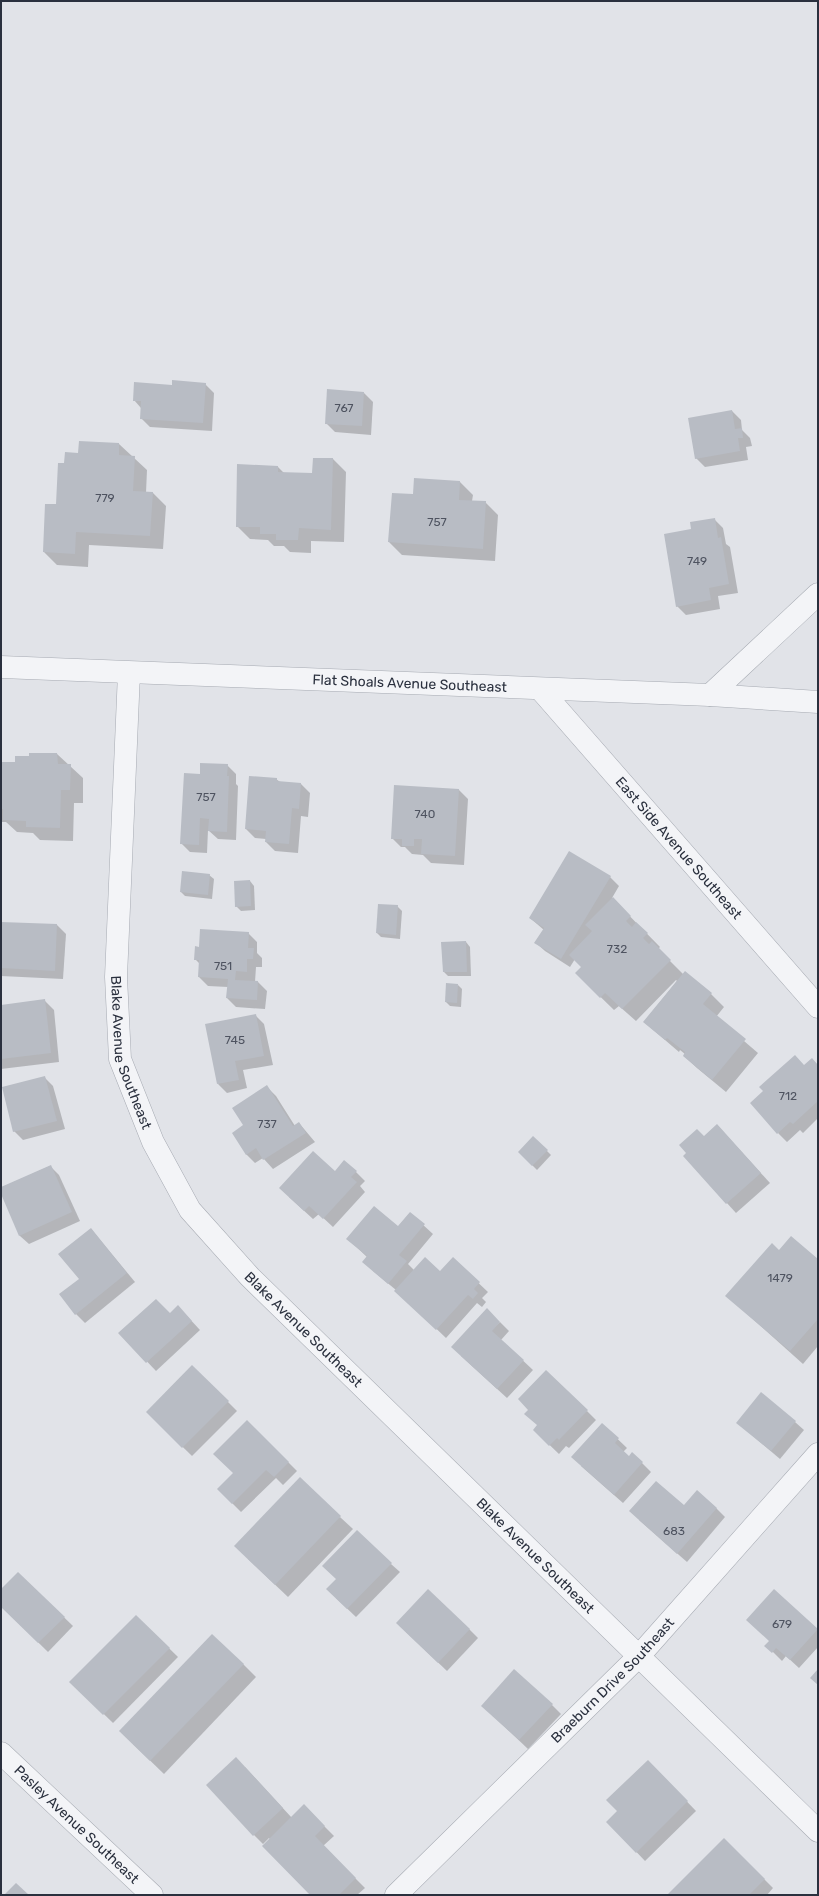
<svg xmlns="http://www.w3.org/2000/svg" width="819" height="1896" font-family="Rubik,sans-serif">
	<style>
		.shadow { fill: #0003 }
		.building { fill: #b8bcc4 }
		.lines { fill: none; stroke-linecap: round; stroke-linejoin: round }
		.minor-casing { stroke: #a6aab2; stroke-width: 23 }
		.tertiary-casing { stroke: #a6aab2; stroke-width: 23 }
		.minor { stroke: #f3f4f7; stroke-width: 22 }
		.tertiary { stroke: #f3f4f7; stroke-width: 22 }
		.labels { text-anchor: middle; stroke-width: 4; stroke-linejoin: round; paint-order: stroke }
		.number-label { font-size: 12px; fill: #4e5360 }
		.street-label { font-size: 14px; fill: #2a303e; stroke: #f0f2f6 }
	</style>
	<rect width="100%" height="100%" fill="#e1e3e8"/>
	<g class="shadow">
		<path d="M205 384 214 393 212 431 150 427 141 418V408L134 400 172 386Z"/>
		<path d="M364 393 373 402 371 435 335 432 326 423Z"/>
		<path d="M732 411 741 420 742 430 750 438 752 446 746 447 748 460 705 467 696 458Z"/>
		<path d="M119 444 147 470 146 493H153L166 506 163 549 89 545 88 567 57 565 44 552 57 506 65 464Z"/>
		<path d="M314 459H333L346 472 344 542 311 541V553L290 552 284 546H274L268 540 250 539 237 526 278 467 284 473 313 474Z"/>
		<path d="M460 482 473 495 472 501 485 502 498 515 495 561 402 555 389 542 414 495Z"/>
		<path d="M714 519 723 528 726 544 730 547 738 593 718 596 720 609 686 615 677 606 692 529Z"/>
		<path d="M57 754 83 778V803H74L73 841 40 840 33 833 17 832 6 822H1V763H16L30 757Z"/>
		<path d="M227 765 236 774V784L238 786 236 840 218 839 208 830 207 853 190 852 181 843 201 775Z"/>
		<path d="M276 779 280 782 301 784 310 793 308 817 301 816 298 853 275 851 266 842V839L255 838 246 829Z"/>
		<path d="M395 786 459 790 468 799 464 865 431 863 423 855 412 854 405 847H401L392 838Z"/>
		<path d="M209 875 214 879 212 899 185 896 181 892Z"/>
		<path d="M610 877 619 886 612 898 660 947 658 949 683 974 711 994 724 1007 716 1017 758 1053 726 1092 697 1068 684 1056 685 1054 680 1050 679 1052 644 1022 677 981 676 980 636 1021 619 1006 614 1010 576 973 583 967 575 959 570 967 545 951 536 943 544 930 530 918Z"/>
		<path d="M250 881 254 886 255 910 241 911 236 906Z"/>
		<path d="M397 906 402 911 400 939 381 937 377 933Z"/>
		<path d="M1 923 57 925 66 934 63 979 1 976Z"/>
		<path d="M248 933 257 942V953L262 958V967H256L255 982H258L267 991 265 1009 236 1007 227 998 228 987 208 986 199 977 200 964 195 959 200 948Z"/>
		<path d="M466 942 470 947 471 976H448L444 972 442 943Z"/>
		<path d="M458 985 462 989 461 1007 450 1006 446 1002Z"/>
		<path d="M45 1001 54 1010 59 1062 1 1069V1006Z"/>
		<path d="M255 1015 264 1024 273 1065 243 1070 247 1088 227 1093 218 1084Z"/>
		<path d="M804 1066H818V1118L803 1133 800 1130 787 1142 778 1133Z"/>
		<path d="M44 1077 53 1086 65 1129 23 1140 14 1131Z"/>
		<path d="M267 1087 276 1096 295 1126 299 1123 315 1142 273 1169 263 1158 255 1163 246 1154 245 1126Z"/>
		<path d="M717 1125 770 1183 736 1213 684 1156Z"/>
		<path d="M533 1137 551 1155 537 1170 519 1152Z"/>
		<path d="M50 1166 59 1175 80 1221 29 1244 20 1236 1 1188Z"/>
		<path d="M335 1172H356L365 1181 360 1186 365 1192 333 1227 319 1214 313 1219 289 1197Z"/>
		<path d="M410 1213 433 1234 408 1264 414 1270 440 1272 453 1259 488 1292 482 1298 486 1302 482 1307 477 1303 446 1338 396 1290 373 1271 367 1257 348 1239 398 1227Z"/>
		<path d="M91 1229 135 1282 85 1323 76 1314Z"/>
		<path d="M779 1251 818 1260V1346L803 1364 727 1296Z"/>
		<path d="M170 1314 187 1316 200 1330 156 1371 120 1333Z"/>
		<path d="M500 1322 509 1331 501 1340 533 1370 507 1398 461 1356Z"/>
		<path d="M192 1366 237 1411 192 1456 147 1412Z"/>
		<path d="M587 1411 596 1420 569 1448 566 1446 559 1454 534 1430Z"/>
		<path d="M247 1421 297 1471 283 1485 276 1478 241 1512 218 1489 234 1473Z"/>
		<path d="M795 1422 804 1430 780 1459 747 1431Z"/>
		<path d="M602 1424 627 1448 623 1452 629 1458 633 1454 651 1472 623 1503 581 1466Z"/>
		<path d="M684 1506 716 1508 725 1517 687 1562 639 1520Z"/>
		<path d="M340 1517 353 1529 288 1597 248 1559Z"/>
		<path d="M391 1564 400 1572 356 1617 336 1598 337 1579Z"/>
		<path d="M18 1573 73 1626 48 1652 1 1606V1591Z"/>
		<path d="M774 1591 818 1630V1647L799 1668 786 1656 782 1661 766 1645 770 1641Z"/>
		<path d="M136 1616 178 1657 113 1723 71 1682Z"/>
		<path d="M469 1629 478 1638 447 1671 406 1632Z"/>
		<path d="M243 1664 256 1677 164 1774 133 1744Z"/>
		<path d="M552 1705 561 1714 528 1749 491 1714Z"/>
		<path d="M648 1761 696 1811 645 1861 608 1822 618 1811Z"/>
		<path d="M245 1767 292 1818 304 1806 334 1836 323 1846 365 1888 357 1895H312L269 1838 263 1844 254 1835Z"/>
		<path d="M724 1839 773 1888 767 1895H669Z"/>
	</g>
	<g class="building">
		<path d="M172 380 206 383 203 423 140 419 141 401H133L134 382 172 385Z"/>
		<path d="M327 389 364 392 362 426 325 424Z"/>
		<path d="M732 410 735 429 742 428 743 438H738L740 451 695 459 688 418Z"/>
		<path d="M79 441 119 443V455L135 456 133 491 153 492 150 536 76 532 75 554 43 552 45 504H56L58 463H64L65 452 78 453Z"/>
		<path d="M313 458H333L331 530 299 528 298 540H276V534H260V527H236L237 464 278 466V472L312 473Z"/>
		<path d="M414 478 460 481 459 500 486 501 483 549 388 542 392 493 413 494Z"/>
		<path d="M715 518 718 538 721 537 729 584 709 588 711 600 676 607 664 534 691 529 690 522Z"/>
		<path d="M29 753H57L58 764H71L70 790H61L60 828 26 827V821L3 820V809H1V762H15V756H29Z"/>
		<path d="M200 763 228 764 227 776H229L227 832 208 831 209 819 200 818 199 845 180 844 184 773 200 774Z"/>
		<path d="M249 776 277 778V781L301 783 299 809 292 808 289 844 265 842 266 831 245 829Z"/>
		<path d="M394 785 459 789 455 856 421 854 422 839H414V846H402V839H391Z"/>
		<path d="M569 851 611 876 561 959 534 943 544 928 529 918Z"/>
		<path d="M182 871 210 874 208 895 180 892Z"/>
		<path d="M250 880 251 906 235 907 234 881Z"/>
		<path d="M613 897 631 916 626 921 632 927 636 922 648 933 643 938 649 944 652 941 671 960 622 1009 605 993 600 998 575 973 581 967 569 955 592 931 585 925Z"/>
		<path d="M378 904 398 905 396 935 376 933Z"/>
		<path d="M1 922 57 924 55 971 1 968Z"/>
		<path d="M200 929 249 932 248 948H254L253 959H247V972L236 971 235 980 258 981 257 1000 226 998 228 979 198 977 199 960H194L195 946 199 947Z"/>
		<path d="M466 941 467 972H443L441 942Z"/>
		<path d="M685 971 712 993 703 1004 746 1039 712 1080 683 1056 685 1052 667 1038 665 1040 643 1022Z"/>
		<path d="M446 983 458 984 457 1003 445 1002Z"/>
		<path d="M45 999 51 1053 1 1059V1005Z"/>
		<path d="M256 1014 264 1056 235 1061 239 1080 217 1084 205 1024Z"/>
		<path d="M795 1055 804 1065 812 1058 818 1065V1101L793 1124 790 1122 777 1134 750 1103 763 1091 759 1087Z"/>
		<path d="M45 1076 57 1121 13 1132 2 1087Z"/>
		<path d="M267 1085 293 1126 299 1122 306 1133 263 1160 256 1148 246 1155 232 1133 243 1125 232 1108Z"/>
		<path d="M717 1124 761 1173 726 1204 683 1156 686 1153 679 1145 697 1129 704 1136Z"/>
		<path d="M533 1136 548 1150 532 1166 518 1152Z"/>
		<path d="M313 1151 335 1171 344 1160 357 1171 351 1177 357 1182 323 1219 309 1206 304 1211 279 1188Z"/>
		<path d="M51 1165 72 1212 19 1236 1 1194V1187Z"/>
		<path d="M374 1206 398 1226 410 1212 425 1224 399 1255 407 1261 388 1284 362 1262 367 1256 346 1239Z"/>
		<path d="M91 1228 127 1273 75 1315 59 1294 79 1279 58 1254Z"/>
		<path d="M791 1236 818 1259V1319L790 1351 725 1296 772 1243 779 1250Z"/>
		<path d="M425 1257 440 1271 453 1257 480 1282 474 1289 478 1293 473 1299 468 1295 436 1330 394 1291Z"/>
		<path d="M156 1299 170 1313 178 1305 192 1321 146 1363 118 1333Z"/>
		<path d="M487 1308 500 1322 492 1331 524 1360 497 1389 451 1347Z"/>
		<path d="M192 1365 229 1401 182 1448 146 1412Z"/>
		<path d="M546 1370 588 1410 559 1440 557 1438 549 1446 533 1430 537 1425 524 1414 528 1410 518 1399Z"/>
		<path d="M761 1392 796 1421 771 1451 736 1423Z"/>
		<path d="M247 1420 289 1462 274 1477 266 1470 232 1504 217 1489 233 1473 213 1454Z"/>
		<path d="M602 1423 619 1438 615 1443 629 1456 632 1452 643 1462 614 1495 571 1457Z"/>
		<path d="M300 1477 341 1516 275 1585 234 1546Z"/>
		<path d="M656 1481 684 1505 697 1490 717 1508 677 1554 629 1511Z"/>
		<path d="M357 1530 392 1563 347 1609 326 1589 336 1579 322 1566Z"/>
		<path d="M18 1572 65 1617 38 1643 1 1607V1589Z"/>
		<path d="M428 1589 470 1629 438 1663 396 1623Z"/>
		<path d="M774 1589 818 1629 790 1660 776 1648 772 1653 764 1646 769 1641 746 1620Z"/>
		<path d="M136 1615 170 1648 103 1715 69 1682Z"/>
		<path d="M212 1634 244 1664 150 1761 119 1731Z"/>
		<path d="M514 1669 553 1704 519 1740 481 1706Z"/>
		<path d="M818 1669V1685L810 1678Z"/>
		<path d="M236 1757 283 1808 253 1836 206 1785Z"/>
		<path d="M648 1760 688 1801 636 1853 606 1822 617 1811 606 1800Z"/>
		<path d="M304 1804 325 1826 315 1836 356 1878 339 1895H310L262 1846Z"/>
		<path d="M724 1838 765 1879 749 1895H667Z"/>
		<path d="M16 1883 29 1895H4Z"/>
	</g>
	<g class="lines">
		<g class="minor-casing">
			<g id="minor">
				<path id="s1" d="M129 673 116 977 120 1059 153 1142 190 1210 250 1277 818 1831"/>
				<path id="s2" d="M540 689 818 1007"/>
				<path id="s3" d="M1 1753 152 1895"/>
				<path id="s4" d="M396 1895 639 1656 818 1454"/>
			</g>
		</g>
		<g class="tertiary-casing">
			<g id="tertiary">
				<path id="s5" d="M1 667 710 695 818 702"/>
				<path d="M710 695 818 594"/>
			</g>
		</g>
		<use href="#minor" class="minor"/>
		<use href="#tertiary" class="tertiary"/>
	</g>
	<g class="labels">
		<g class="number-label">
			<text x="344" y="412">767</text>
			<text x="105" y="502">779</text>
			<text x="437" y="526">757</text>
			<text x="697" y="565">749</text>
			<text x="206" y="801">757</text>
			<text x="425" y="818">740</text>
			<text x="617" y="953">732</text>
			<text x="223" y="970">751</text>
			<text x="235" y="1044">745</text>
			<text x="788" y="1100">712</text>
			<text x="267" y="1128">737</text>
			<text x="780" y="1282">1479</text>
			<text x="674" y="1535">683</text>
			<text x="782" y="1628">679</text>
		</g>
		<g class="street-label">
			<text dy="5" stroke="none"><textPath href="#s5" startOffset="409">Flat Shoals Avenue Southeast</textPath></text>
			<text dy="5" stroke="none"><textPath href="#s2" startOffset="211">East Side Avenue Southeast</textPath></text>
			<text dy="5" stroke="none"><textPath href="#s1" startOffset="382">Blake Avenue Southeast</textPath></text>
			<text dy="5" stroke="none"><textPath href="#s1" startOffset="718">Blake Avenue Southeast</textPath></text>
			<text dy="5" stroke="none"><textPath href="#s1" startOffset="1042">Blake Avenue Southeast</textPath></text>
			<text dy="5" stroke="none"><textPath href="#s4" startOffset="305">Braeburn Drive Southeast</textPath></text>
			<text dy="5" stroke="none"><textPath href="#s3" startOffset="104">Pasley Avenue Southeast</textPath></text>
		</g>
	</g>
	<rect width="819" height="1896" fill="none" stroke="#2a303e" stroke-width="4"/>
</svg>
